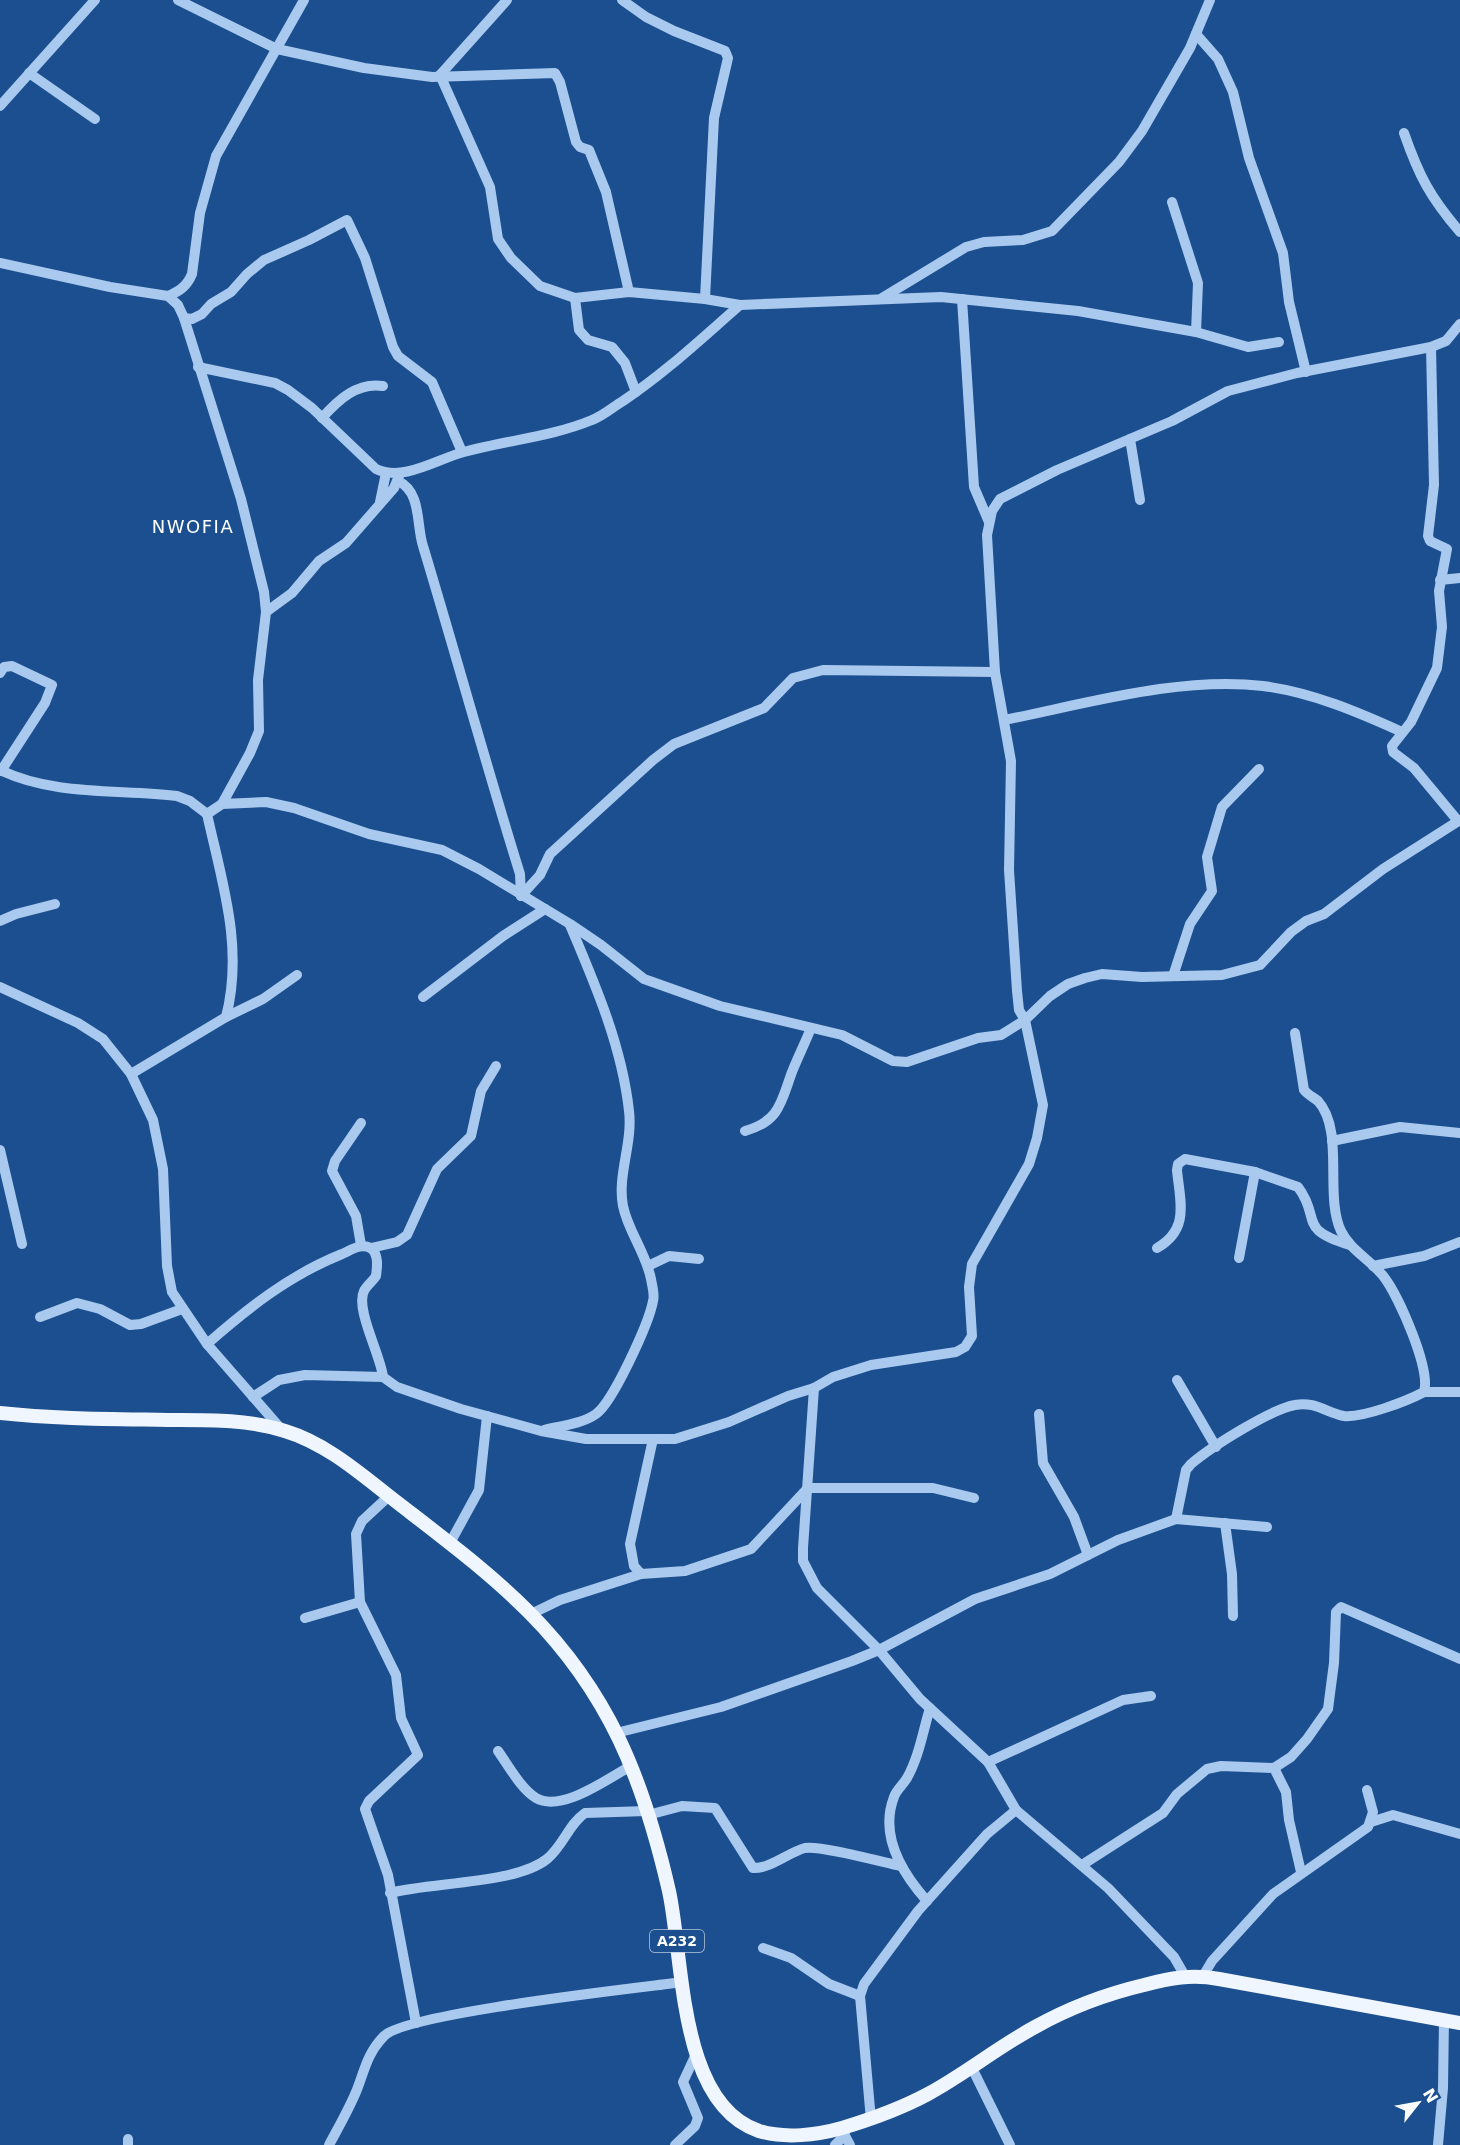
<svg xmlns="http://www.w3.org/2000/svg" width="1460" height="2145" font-family="'DejaVu Sans',sans-serif">
	<style>
		.lines { fill: none; stroke-linecap: round; stroke-linejoin: round }
		.minor { stroke: #a9c9ee; stroke-width: 10 }
		.major { stroke: #f0f6ff; stroke-width: 14 }
		.labels { text-anchor: middle; stroke-width: 4.5; stroke-linejoin: round; paint-order: stroke }
		.shield { fill: #1b4f8f; stroke: #bbcadd; stroke-width: 1.5 }
		.shield-label { font-size: 14px; font-weight: bold; fill: #fff }
		.quarter-label { font-size: 18px; letter-spacing: 1.5px; fill: #fff; stroke: #1b4f8f }
	</style>
	<rect width="100%" height="100%" fill="#1b4f8f"/>
	<g class="lines">
		<g class="minor">
			<path d="M178 0 277 49 364 68 432 77 555 73 560 82 576 142 580 147 589 150 606 192 629 292"/>
			<path d="M622 0 646 17 674 31 725 51 728 58 714 118 705 299"/>
			<path d="M1196 34 1218 59 1233 92 1249 158 1283 253 1289 302 1306 372"/>
			<path d="M29 73 95 119"/>
			<path d="M440 75 490 187 498 239 511 258 540 286 575 298 629 292 705 299 740 305 941 297 1078 311 1196 332 1198 283 1172 202"/>
			<path d="M440 75 507 0"/>
			<path d="M0 106 95 0"/>
			<path d="M1404 133C1419 176 1430 197 1460 232"/>
			<path d="M0 263 110 287 168 296 178 305 184 318 241 499 264 592 266 612 258 680 259 731 250 753 222 804"/>
			<path d="M168 296C180 291 187 286 192 274L200 213 216 156 304 0"/>
			<path d="M575 298 579 330 588 340 612 347 625 363 636 392"/>
			<path d="M882 298 966 247 984 242 1023 240 1052 231 1119 162 1142 131 1190 48 1210 0"/>
			<path d="M962 299 974 487 989 522"/>
			<path d="M184 318 192 319 202 314 211 304 231 292 247 274 264 260 309 240 347 220 365 258 393 347 398 356 432 382 462 452"/>
			<path d="M1196 332 1248 347 1279 342"/>
			<path d="M1431 347 1434 485 1428 536 1430 541 1447 549 1439 591 1442 627 1437 668 1411 722 1392 746 1393 752 1414 768 1458 821"/>
			<path d="M198 367 275 383 288 390 312 408 376 469C404 482 437 459 464 452 507 440 551 437 592 420 603 416 613 407 623 401 665 373 702 338 740 305"/>
			<path d="M322 418C338 400 357 382 383 386"/>
			<path d="M1130 439 1140 500"/>
			<path d="M398 481C422 492 416 525 423 546 456 655 486 765 520 874L521 896"/>
			<path d="M380 502 386 473"/>
			<path d="M1440 580 1460 578"/>
			<path d="M266 612 292 593 319 561 346 543 394 488 399 476"/>
			<path d="M0 673 4 667 12 666 52 685 45 703 1 771"/>
			<path d="M1004 720C1085 704 1180 676 1263 686 1311 692 1358 712 1402 732"/>
			<path d="M0 770C54 796 118 789 177 796L190 801 207 814 222 804 266 802 294 808 369 834 442 850 479 869 570 924 601 945 644 979 720 1006 842 1035 893 1061 907 1062 978 1038 1001 1035 1025 1020 1050 996 1068 984 1085 978 1102 974 1142 977 1222 975 1260 965 1291 932 1306 921 1324 914 1383 869 1460 820"/>
			<path d="M521 896 540 875 550 854 653 760 674 744 764 708 793 678 823 670 995 672"/>
			<path d="M0 921 16 914 55 904"/>
			<path d="M1173 976 1190 924 1212 891 1207 857 1222 807 1259 769"/>
			<path d="M0 987 78 1023 103 1039 131 1074 153 1120 163 1169 167 1266 172 1292 207 1344 282 1430"/>
			<path d="M423 997 503 936 545 909"/>
			<path d="M226 1017 263 999 297 975"/>
			<path d="M131 1074 226 1017C244 947 222 882 207 814"/>
			<path d="M745 1131C780 1121 781 1102 792 1072 798 1057 805 1043 811 1028"/>
			<path d="M1332 1141 1400 1127 1460 1133"/>
			<path d="M0 1150 22 1244"/>
			<path d="M361 1245 356 1216 332 1171 335 1161 361 1123"/>
			<path d="M371 1248 397 1242 407 1235 437 1169 471 1136 481 1091 496 1066"/>
			<path d="M1157 1248C1190 1229 1180 1202 1177 1170L1178 1164 1185 1159 1255 1172 1298 1187C1322 1219 1296 1229 1350 1245"/>
			<path d="M1239 1258 1255 1172"/>
			<path d="M648 1266 669 1256 699 1259"/>
			<path d="M1373 1266 1424 1256 1460 1242"/>
			<path d="M40 1317 77 1303 100 1309 130 1325 141 1324 182 1309"/>
			<path d="M207 1344C249 1307 290 1275 342 1254 351 1250 363 1242 372 1249 379 1256 377 1268 376 1276 373 1281 367 1285 364 1291 355 1309 381 1356 383 1377"/>
			<path d="M1177 1380 1216 1447"/>
			<path d="M814 1388 803 1548V1561L817 1588 879 1650 920 1699 988 1762 1016 1810 1108 1888 1174 1957 1185 1976"/>
			<path d="M1424 1392H1460"/>
			<path d="M253 1397 279 1380 305 1375 383 1377 397 1387 461 1409 541 1431 586 1439H675L729 1422 788 1396 814 1388 833 1377 871 1365 956 1352 965 1347 972 1336 969 1287 972 1264 1029 1164 1037 1138 1043 1105 1025 1020 1019 1010 1017 991 1009 870 1011 761 995 672 987 535 992 511 1000 499 1057 470 1172 421 1228 391 1297 373 1431 347 1446 341 1460 324"/>
			<path d="M1039 1414 1043 1463 1074 1517 1088 1555"/>
			<path d="M544 1430C560 1426 582 1424 596 1414 613 1402 649 1323 653 1301 655 1295 652 1285 651 1279 646 1253 628 1231 623 1206 617 1175 633 1143 629 1111 622 1046 595 984 570 925"/>
			<path d="M653 1439 630 1544 634 1566 641 1574 685 1571 751 1549 808 1488H933L974 1498"/>
			<path d="M389 1496 362 1521 356 1534 360 1602 396 1675 401 1718 418 1755 369 1801 365 1809 388 1875 416 2023"/>
			<path d="M1176 1519 1186 1470 1191 1464C1211 1447 1271 1409 1295 1405 1315 1401 1327 1413 1344 1416 1363 1418 1407 1401 1424 1392 1431 1369 1399 1297 1384 1277 1371 1260 1350 1250 1341 1231 1324 1195 1345 1131 1318 1101 1313 1097 1308 1095 1304 1090L1295 1033"/>
			<path d="M1225 1523 1232 1574 1233 1616"/>
			<path d="M450 1543 479 1490 487 1416"/>
			<path d="M533 1613 560 1600 641 1574"/>
			<path d="M305 1618 360 1602"/>
			<path d="M616 1733 721 1707 852 1661 879 1650 975 1599 1050 1574 1118 1540 1176 1519 1267 1527"/>
			<path d="M498 1751C508 1765 521 1789 536 1798 562 1813 608 1778 631 1766"/>
			<path d="M988 1762 1123 1700 1151 1696"/>
			<path d="M1274 1768 1291 1757 1307 1739 1328 1709 1334 1663 1336 1612 1341 1607 1460 1659"/>
			<path d="M648 1815 682 1806 715 1808 753 1868C770 1869 789 1852 805 1848 820 1845 882 1862 901 1866"/>
			<path d="M1371 1822 1393 1815 1460 1834"/>
			<path d="M1082 1865 1163 1813 1177 1794 1207 1769 1221 1766 1274 1768 1286 1792 1289 1820 1301 1872"/>
			<path d="M390 1893C432 1882 516 1884 547 1859 563 1846 569 1824 585 1813L647 1811"/>
			<path d="M927 1901C902 1873 879 1836 894 1797 896 1790 903 1785 907 1778 919 1757 923 1731 930 1708"/>
			<path d="M763 1948 791 1958 829 1984 860 1996"/>
			<path d="M1203 1976 1212 1961 1273 1894 1368 1827 1373 1812 1367 1790"/>
			<path d="M972 2068 1010 2145"/>
			<path d="M871 2120 860 1996 864 1984 918 1911 987 1834 1016 1810"/>
			<path d="M841 2128 850 2145"/>
			<path d="M128 2139V2145"/>
			<path d="M329 2145C338 2128 348 2111 356 2092 365 2070 366 2055 384 2036 406 2013 638 1988 683 1982"/>
			<path d="M675 2145 695 2126 698 2118 683 2082 697 2052"/>
			<path d="M835 2145 845 2135"/>
			<path d="M1438 2145 1443 2088 1444 2019"/>
		</g>
		<path class="major" d="M0 1413C56 1419 112 1419 168 1420 207 1420 247 1419 285 1431 328 1444 363 1476 398 1503 491 1575 566 1629 619 1739 642 1787 657 1839 669 1891 684 1960 678 2104 759 2131 785 2139 817 2135 842 2128 872 2119 900 2109 928 2094 965 2074 998 2047 1035 2027 1069 2008 1106 1994 1144 1985 1170 1978 1192 1974 1219 1979L1460 2023"/>
	</g>
	<g class="labels">
		<rect class="shield" x="650" y="1930" width="54" height="22" rx="4.5"/>
		<g class="shield-label">
			<text x="677" y="1946">A232</text>
		</g>
		<g class="quarter-label">
			<text x="193" y="533">NWOFIA</text>
		</g>
	</g>
	<g transform="translate(1418 2103) rotate(59)" stroke="#1b4f8f" stroke-width="4.5" paint-order="stroke">
	<path d="M0-4.5L10 22L0 15L-10 22Z" fill="#ffffff"/>
	<text y="-9" font-size="16" font-weight="bold" text-anchor="middle" fill="#ffffff">N</text>
	</g>
</svg>
